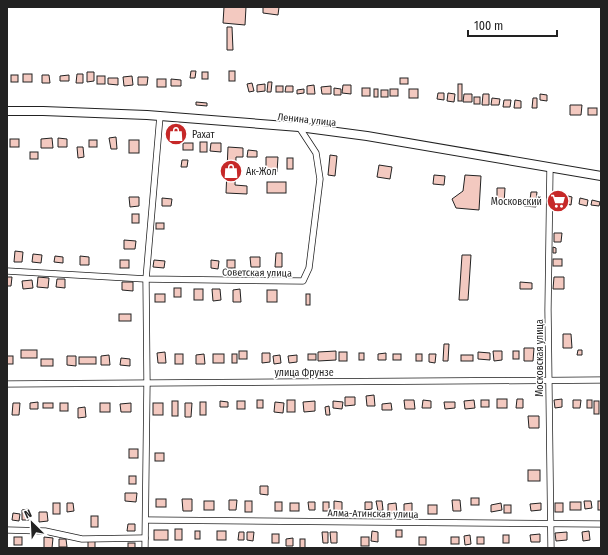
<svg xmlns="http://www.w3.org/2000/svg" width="608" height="555" font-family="'Fira Sans Condensed',sans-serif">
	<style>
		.building { fill: #f3c9c0; stroke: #222 }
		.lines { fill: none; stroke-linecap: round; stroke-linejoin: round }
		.minor-casing { stroke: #222; stroke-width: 7 }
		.primary-casing { stroke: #222; stroke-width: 10 }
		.minor { stroke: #fff; stroke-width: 5.5 }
		.primary { stroke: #fff; stroke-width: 8 }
		.labels { text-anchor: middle; stroke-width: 3; stroke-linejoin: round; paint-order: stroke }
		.street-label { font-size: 10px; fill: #222; stroke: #fff }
		.poi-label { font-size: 10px; fill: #222; stroke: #fff; text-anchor: start }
	</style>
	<rect width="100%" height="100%" fill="#fff"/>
	<g class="building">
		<path d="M224 7H246L245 25 223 23Z"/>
		<path d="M263 7H279L278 15 263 13Z"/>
		<path d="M227 27H232L233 50H227Z"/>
		<path d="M191 71H196L195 78H190Z"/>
		<rect x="229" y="71" width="6" height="10"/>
		<path d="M87 72H94V81L87 82Z"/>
		<rect x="202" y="72" width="6" height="7"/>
		<rect x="23" y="74" width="9" height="8"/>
		<path d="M77 74H83V83H76Z"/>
		<rect x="11" y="75" width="7" height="7"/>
		<path d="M42 75H49L50 83H42Z"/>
		<path d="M69 75V81H60V76Z"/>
		<rect x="97" y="76" width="8" height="8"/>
		<path d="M132 76 133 85 124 86 123 77Z"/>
		<path d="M138 77H148L147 85H138Z"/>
		<path d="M108 78H118V85L108 84Z"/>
		<rect x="400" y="78" width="8" height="6"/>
		<rect x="157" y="79" width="9" height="8"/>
		<path d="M171 79 181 80V86H171Z"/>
		<path d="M268 82H272L271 92H267Z"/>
		<path d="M252 83 254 91 249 92 247 84Z"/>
		<path d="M265 84V91L257 92V85Z"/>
		<rect x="458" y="84" width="4" height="17"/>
		<path d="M314 85 315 94H307V86Z"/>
		<path d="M343 85H351V94L342 93Z"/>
		<rect x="276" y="86" width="7" height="6"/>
		<path d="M286 86H293V92H285Z"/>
		<path d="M331 86V94H322L321 87Z"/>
		<path d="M334 88 341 89V95H334Z"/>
		<rect x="362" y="88" width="8" height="8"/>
		<path d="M304 89V93L297 94V90Z"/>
		<rect x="374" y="89" width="4" height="8"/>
		<rect x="390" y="89" width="8" height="7"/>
		<rect x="409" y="89" width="9" height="9"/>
		<rect x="381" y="90" width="7" height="7"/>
		<path d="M438 93H444V100L437 99Z"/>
		<path d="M448 93 455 94 454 102 447 101Z"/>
		<path d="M464 94H472V102H463Z"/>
		<path d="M483 94H489V105H482Z"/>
		<path d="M540 94 547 95V101L540 100Z"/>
		<rect x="474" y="97" width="6" height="7"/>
		<path d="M492 98 500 99 499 105H491Z"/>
		<path d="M533 98H537V108H532Z"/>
		<path d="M504 100H511L510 107H503Z"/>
		<path d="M515 100 521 101V108H514Z"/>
		<path d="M196 102 207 103V106L196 105Z"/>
		<path d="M570 105H582L581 115H570Z"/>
		<rect x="588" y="108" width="9" height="7"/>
		<path d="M116 137 117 149H111L109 138Z"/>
		<path d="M52 138 53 148H41V139Z"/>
		<path d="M58 138 67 139V147H58Z"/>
		<rect x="10" y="139" width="9" height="8"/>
		<rect x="89" y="140" width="8" height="7"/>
		<rect x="129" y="140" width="10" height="13"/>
		<rect x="200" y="142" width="7" height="10"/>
		<rect x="183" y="143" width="10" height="7"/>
		<path d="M211 143H221V152L210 151Z"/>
		<path d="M77 147H83L84 157 78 158Z"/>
		<path d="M228 147 243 148V157H236L235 185 247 186V194L226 193Z"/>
		<path d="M248 150 257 151V157H247Z"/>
		<rect x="30" y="152" width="8" height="7"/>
		<path d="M330 155 337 156 335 176 328 175Z"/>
		<path d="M266 157H278L277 172H266Z"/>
		<rect x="287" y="158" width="6" height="11"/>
		<path d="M182 160H188L187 167H181Z"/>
		<path d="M379 165 392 167 390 179 377 177Z"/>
		<path d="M434 175 445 176 444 185 433 184Z"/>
		<path d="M465 175 481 176 479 210 456 208 452 199 463 191Z"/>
		<rect x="267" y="182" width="19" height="11"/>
		<path d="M497 188H505L504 204H497Z"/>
		<path d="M531 192H537L536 200H530Z"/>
		<path d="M554 196 563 198 562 205 553 204Z"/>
		<path d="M568 196 572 197 571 205 566 204Z"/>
		<path d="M129 197H139V206L130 207Z"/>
		<path d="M162 198 172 199 171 206H162Z"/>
		<path d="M580 198 588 200 587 206 579 204Z"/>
		<path d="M592 200 600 202 599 206 591 205Z"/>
		<path d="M525 201 536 203V207L524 206Z"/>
		<rect x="132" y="214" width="7" height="9"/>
		<rect x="156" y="223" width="8" height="6"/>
		<path d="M554 233H562L561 242H554Z"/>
		<path d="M124 240 136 241 135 249H124Z"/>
		<path d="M553 247 556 248V253H553Z"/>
		<path d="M15 251 23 252 22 262H14Z"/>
		<path d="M276 253H282V267H275Z"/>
		<path d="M33 254 42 255 41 263 32 262Z"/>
		<path d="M462 255H471L468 300H459Z"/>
		<path d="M55 256 63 257V263L54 262Z"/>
		<path d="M80 256 89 257V265H80Z"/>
		<path d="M250 257H260V267H251Z"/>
		<rect x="553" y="259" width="9" height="7"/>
		<rect x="120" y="260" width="9" height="8"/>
		<path d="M154 260 165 261 164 268 153 267Z"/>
		<path d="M211 260 219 261 218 269 211 268Z"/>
		<rect x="227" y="260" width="8" height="8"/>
		<path d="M7 277H12L11 286H7Z"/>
		<path d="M38 277 49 278 48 288 37 287Z"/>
		<path d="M554 277H564V289H553Z"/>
		<path d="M57 279H65V288L56 287Z"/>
		<path d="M32 280 33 288 23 289 22 281Z"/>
		<path d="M122 282H133V291L122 290Z"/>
		<path d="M520 282 532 283V289H520Z"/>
		<rect x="174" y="288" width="7" height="9"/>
		<rect x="194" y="289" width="9" height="11"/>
		<path d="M212 289H220L221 300 213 301Z"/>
		<path d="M240 289 241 302H233V290Z"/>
		<rect x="267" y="290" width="10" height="12"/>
		<rect x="155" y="294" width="10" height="8"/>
		<rect x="306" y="294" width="4" height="11"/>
		<rect x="119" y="314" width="12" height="7"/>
		<path d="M563 334H571L572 348H563Z"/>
		<path d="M444 344H449L448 361H443Z"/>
		<path d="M524 348H534L533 361H524Z"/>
		<rect x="21" y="350" width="16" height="8"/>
		<path d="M578 350H582V355H577Z"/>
		<rect x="239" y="351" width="8" height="8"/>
		<path d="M336 351V360L318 361V352Z"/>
		<path d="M493 351H502V360L494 361Z"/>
		<rect x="513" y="351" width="6" height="8"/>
		<path d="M165 352 166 363H158L157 353Z"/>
		<rect x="339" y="352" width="8" height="9"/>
		<path d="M478 352 490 353V360L478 359Z"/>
		<path d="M262 353H270V362L262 363Z"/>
		<rect x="359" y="353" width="5" height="7"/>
		<path d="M386 353V360H378V354Z"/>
		<rect x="175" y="354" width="8" height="10"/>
		<path d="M204 354 205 364H196V355Z"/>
		<rect x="213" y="354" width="11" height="9"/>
		<rect x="232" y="354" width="5" height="9"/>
		<rect x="308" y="354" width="8" height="6"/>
		<rect x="393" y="354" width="8" height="6"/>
		<rect x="416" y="354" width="6" height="7"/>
		<path d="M429 354H436L435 363 429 362Z"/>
		<path d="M109 355 110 365H101V356Z"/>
		<path d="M280 355 281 363 274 364 273 356Z"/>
		<path d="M297 355V362L289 363 288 356Z"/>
		<rect x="461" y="355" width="12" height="6"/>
		<rect x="7" y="356" width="6" height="8"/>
		<path d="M67 356H76V366L67 365Z"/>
		<rect x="79" y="357" width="17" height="7"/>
		<path d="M121 358 130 359V366L120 365Z"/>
		<rect x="41" y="359" width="12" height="7"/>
		<path d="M374 395 375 406H367L366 396Z"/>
		<path d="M345 397H355V405L345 406Z"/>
		<rect x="497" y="399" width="10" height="9"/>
		<path d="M517 399H523V408H516Z"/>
		<path d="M562 399V407L555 408 554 400Z"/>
		<rect x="257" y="400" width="6" height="8"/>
		<rect x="287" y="400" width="8" height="12"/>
		<path d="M404 400H414L415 409H405Z"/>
		<path d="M423 400 431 401V408H422Z"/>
		<path d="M474 400 475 408 465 409 464 401Z"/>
		<rect x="481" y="400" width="8" height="7"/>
		<path d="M573 400H581L580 408H573Z"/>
		<rect x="587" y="400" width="5" height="8"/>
		<rect x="172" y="401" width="6" height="15"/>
		<path d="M220 401 228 402V407H220Z"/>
		<rect x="237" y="401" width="8" height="8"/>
		<path d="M315 401V411L304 412 303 402Z"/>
		<path d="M333 401 343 402 342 409 333 408Z"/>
		<rect x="594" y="401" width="5" height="13"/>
		<path d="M38 402V409H30V403Z"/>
		<rect x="200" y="402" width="6" height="13"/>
		<path d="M275 402 284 403 283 413 274 412Z"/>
		<path d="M444 402H455V408L445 409Z"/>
		<path d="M13 403H20L19 415H12Z"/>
		<rect x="43" y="403" width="10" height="5"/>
		<rect x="60" y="403" width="8" height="8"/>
		<rect x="100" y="403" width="10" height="9"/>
		<path d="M131 403V412H121L120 404Z"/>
		<rect x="153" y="403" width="10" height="12"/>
		<path d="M185 403H192L191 417H185Z"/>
		<path d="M391 403 392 410H382V404Z"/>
		<path d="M329 406 330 415H326L325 407Z"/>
		<path d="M85 407 86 417 78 418V408Z"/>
		<path d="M528 416H539V428H529Z"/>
		<rect x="129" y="449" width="9" height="9"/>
		<rect x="155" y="453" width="9" height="8"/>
		<rect x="528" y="470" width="12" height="11"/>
		<rect x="129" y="476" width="7" height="8"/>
		<path d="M260 486H268V495L260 494Z"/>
		<path d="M125 493H137L136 502 125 501Z"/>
		<rect x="471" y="498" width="8" height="7"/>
		<rect x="156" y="499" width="10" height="8"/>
		<path d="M182 499H192V511H183Z"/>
		<path d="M229 500H237L236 510H229Z"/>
		<path d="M452 500H460L461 511H453Z"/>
		<rect x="204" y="501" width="10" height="9"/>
		<rect x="245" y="501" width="7" height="11"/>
		<path d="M334 501 342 502V511H334Z"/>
		<path d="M376 501H382L383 510 378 511Z"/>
		<path d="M584 501H591L592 508 585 509Z"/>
		<rect x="598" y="501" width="3" height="9"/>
		<rect x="275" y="502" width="7" height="9"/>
		<path d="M308 502H315V510H309Z"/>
		<rect x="323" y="502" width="6" height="9"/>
		<path d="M365 502H372V509L365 510Z"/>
		<rect x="570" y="502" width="11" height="8"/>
		<rect x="53" y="503" width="7" height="11"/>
		<path d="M67 503H73L74 511 67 512Z"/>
		<rect x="290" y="503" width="9" height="8"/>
		<path d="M396 503 397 513H388V504Z"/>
		<path d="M412 503V514H404V504Z"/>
		<path d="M501 503 502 510 491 512V505Z"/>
		<path d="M541 503V510L531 511 530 504Z"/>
		<rect x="555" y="503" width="8" height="9"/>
		<rect x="428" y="505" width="9" height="9"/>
		<rect x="504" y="505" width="7" height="8"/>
		<path d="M29 509V520H22V510Z"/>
		<path d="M39 512H47L48 521 39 522Z"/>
		<path d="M13 513 20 514 19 521 12 520Z"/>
		<rect x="91" y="516" width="7" height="11"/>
		<path d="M128 524H135V531H127Z"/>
		<rect x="175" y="529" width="7" height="11"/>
		<rect x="154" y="530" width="14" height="10"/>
		<rect x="396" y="530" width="6" height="7"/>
		<rect x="195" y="531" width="5" height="8"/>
		<rect x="217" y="531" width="9" height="9"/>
		<path d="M372 531 378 532V542L371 541Z"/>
		<path d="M589 531 590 540 583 541 582 532Z"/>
		<path d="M239 532H244V540H238Z"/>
		<path d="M247 532H254L253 541 247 540Z"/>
		<path d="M322 532H328V543H323Z"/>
		<path d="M330 532H337V543H331Z"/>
		<path d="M567 532V540L556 541 555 533Z"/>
		<rect x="272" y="534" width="7" height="9"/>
		<path d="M540 534V542H531L530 535Z"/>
		<path d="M470 535 471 544 465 545 464 536Z"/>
		<rect x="503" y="535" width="6" height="8"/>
		<rect x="14" y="537" width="8" height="8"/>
		<path d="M44 537 53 538 52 548H44Z"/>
		<rect x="361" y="537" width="8" height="9"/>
		<rect x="419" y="537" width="7" height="8"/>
		<rect x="451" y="537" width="8" height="7"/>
		<rect x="477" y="537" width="7" height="7"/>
		<path d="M293 538V546H286V539Z"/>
		<path d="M59 539H66L67 547H59Z"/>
		<rect x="300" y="539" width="5" height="9"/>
		<rect x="88" y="541" width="7" height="7"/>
		<rect x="128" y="543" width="7" height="5"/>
	</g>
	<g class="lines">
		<g class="minor-casing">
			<g id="minor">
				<path d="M550 167 548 310 551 548"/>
				<path d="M7 271 146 279 303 281 309 268 320 179 316 153 299 127"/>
				<path d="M7 384 601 380"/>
				<path d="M146 520 601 524"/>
				<path d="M7 530 45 531 82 539 145 538"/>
				<path d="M145 548 147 383 146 279 160 116"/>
			</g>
		</g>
		<g class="primary-casing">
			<path id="primary" d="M7 111H43L147 115 299 127 367 136 601 176"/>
		</g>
		<use href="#minor" class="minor"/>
		<use href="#primary" class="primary"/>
	</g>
	<defs>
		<g id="shop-disc" transform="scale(1.15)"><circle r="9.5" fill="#c62828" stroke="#fff"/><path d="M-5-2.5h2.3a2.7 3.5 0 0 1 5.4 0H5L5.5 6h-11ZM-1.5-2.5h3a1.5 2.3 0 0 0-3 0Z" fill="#fff"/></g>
		<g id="supermarket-disc" transform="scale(1.15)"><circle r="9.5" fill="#c62828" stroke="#fff"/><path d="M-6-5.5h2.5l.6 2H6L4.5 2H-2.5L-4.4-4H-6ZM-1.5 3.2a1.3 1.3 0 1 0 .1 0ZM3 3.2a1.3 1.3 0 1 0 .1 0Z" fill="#fff"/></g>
	</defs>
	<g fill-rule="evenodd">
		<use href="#shop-disc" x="176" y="134"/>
		<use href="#shop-disc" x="231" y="171"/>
		<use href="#supermarket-disc" x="558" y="201"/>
	</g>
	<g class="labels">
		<g class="street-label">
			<text transform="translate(307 119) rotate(6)" y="4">Ленина улица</text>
			<text transform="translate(257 272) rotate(1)" y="4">Советская улица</text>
			<text transform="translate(539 358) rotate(-90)" y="4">Московская улица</text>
			<text x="304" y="376">улица Фрунзе</text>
			<text transform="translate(373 513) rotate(1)" y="4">Алма-Атинская улица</text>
		</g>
		<g class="poi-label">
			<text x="192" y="138">Рахат</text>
			<text x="246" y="175">Ак-Жол</text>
			<text x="542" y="205" text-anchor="end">Московский</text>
		</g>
	</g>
	<rect width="608" height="555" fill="none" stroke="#222222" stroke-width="16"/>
	<g transform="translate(32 523) rotate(336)" stroke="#ffffff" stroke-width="3" paint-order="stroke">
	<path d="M0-3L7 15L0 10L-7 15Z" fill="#222222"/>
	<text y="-6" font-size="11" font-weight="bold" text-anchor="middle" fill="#222222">N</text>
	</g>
	<path d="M468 30v6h89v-6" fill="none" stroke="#222222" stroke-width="2"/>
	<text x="474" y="30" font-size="12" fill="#222222" stroke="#ffffff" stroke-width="3" paint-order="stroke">100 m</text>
</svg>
